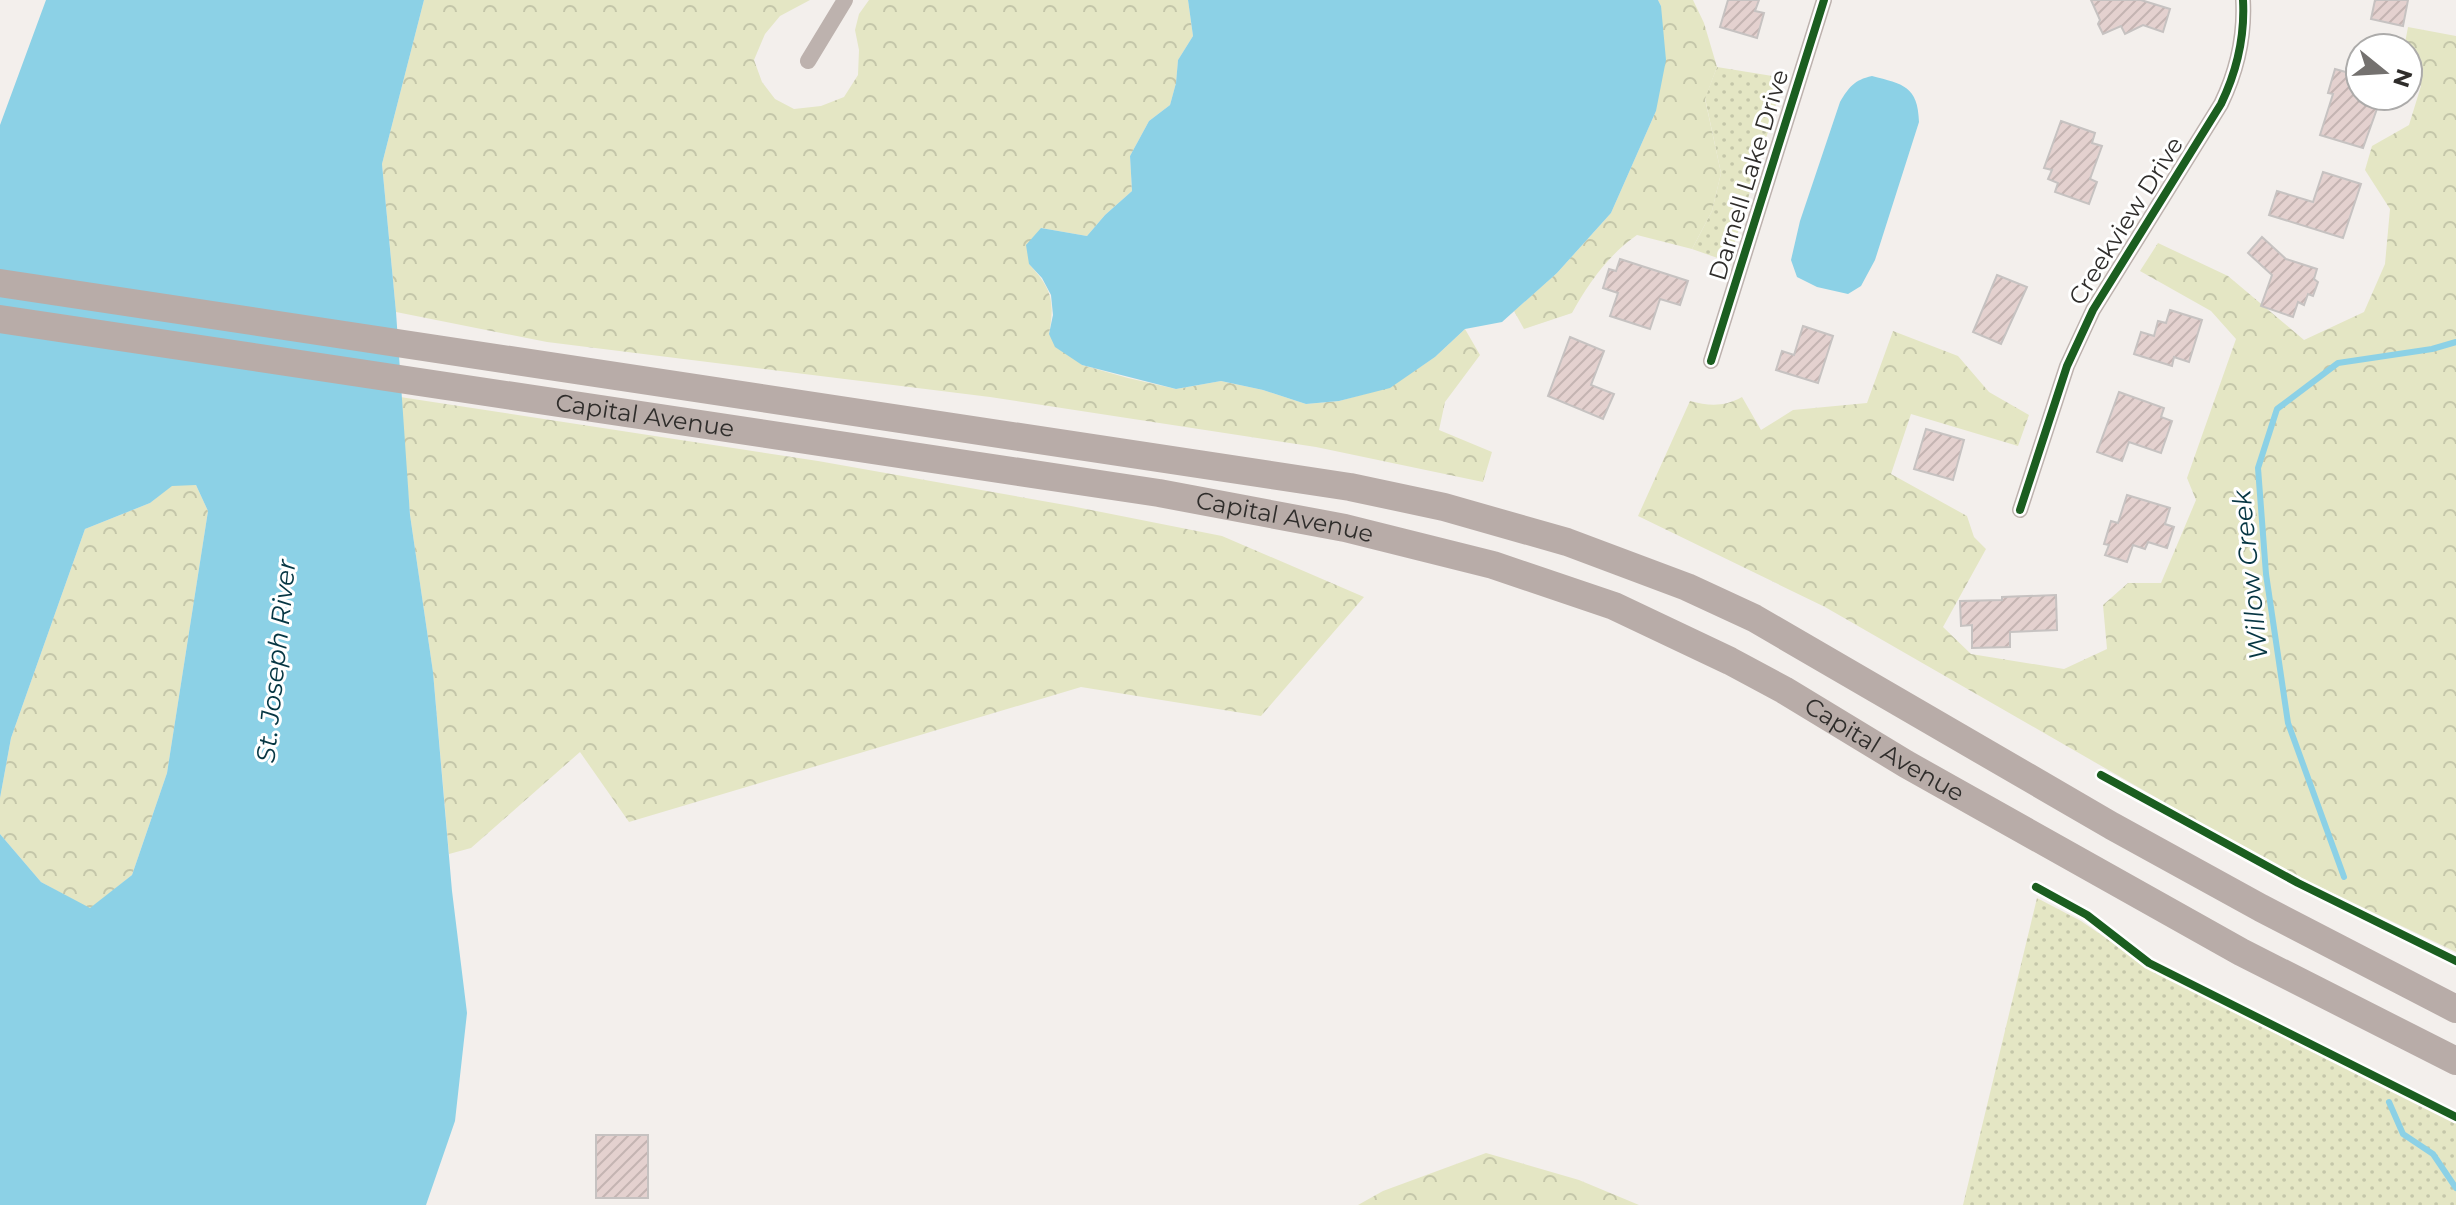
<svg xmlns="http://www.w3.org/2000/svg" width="2456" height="1205" font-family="Montserrat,sans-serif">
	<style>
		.green { fill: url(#green-dots) }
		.forest { fill: url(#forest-crowns) }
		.water { fill: #8cd1e6 }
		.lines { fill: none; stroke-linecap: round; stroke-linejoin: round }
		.stream { stroke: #8cd1e6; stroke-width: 6 }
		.building { fill: url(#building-hatch); stroke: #c6c2c1; stroke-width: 2 }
		.minor { stroke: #bdb2ae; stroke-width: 16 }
		.trunk { stroke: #b8aca8; stroke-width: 28 }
		.cycleway-casing { stroke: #fff; stroke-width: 13 }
		.cycleway { stroke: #1b5e20; stroke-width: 8 }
		.labels { text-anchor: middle; stroke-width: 6; stroke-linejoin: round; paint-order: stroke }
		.street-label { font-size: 24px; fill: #2f2d2b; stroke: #fff }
		.water-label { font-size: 26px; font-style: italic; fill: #063643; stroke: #fff }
	</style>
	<defs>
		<pattern id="green-dots" width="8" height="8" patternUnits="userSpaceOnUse" patternTransform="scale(2)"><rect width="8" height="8" fill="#e4e6c4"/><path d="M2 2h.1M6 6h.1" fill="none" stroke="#c4c6a9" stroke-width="1.8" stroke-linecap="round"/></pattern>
		<pattern id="forest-crowns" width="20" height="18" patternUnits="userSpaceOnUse" patternTransform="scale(2)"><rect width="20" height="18" fill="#e4e6c4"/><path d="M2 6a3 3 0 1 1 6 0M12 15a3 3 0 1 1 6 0" fill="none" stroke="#c4c6a9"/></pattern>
		<pattern id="building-hatch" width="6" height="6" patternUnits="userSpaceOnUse" patternTransform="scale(2)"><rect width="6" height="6" fill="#e4d1cf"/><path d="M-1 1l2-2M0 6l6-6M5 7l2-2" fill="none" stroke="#c4b4b2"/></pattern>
	</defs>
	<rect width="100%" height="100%" fill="#f3efec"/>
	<g class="green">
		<path d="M1717 67 1784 78 1729 262 1692 249 1712 211 1721 173 1705 98Z"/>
		<path d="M2037 898 2081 921 2160 975 2380 1086 2456 1122V1205H1963Z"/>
	</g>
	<g class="forest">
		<path d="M424 0H810L780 16 765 34 754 60 762 82 775 99 794 109 821 106 844 97 858 75 859 50 855 30 859 14 869 0H1188L1193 36 1178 60 1176 83 1170 105 1149 121 1130 156 1132 191 1105 215 1087 236 1041 228 1029 264C1052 289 1055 301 1049 334L1082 365 1128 378 1176 389 1221 381 1263 390 1306 404 1339 401 1390 387 1435 357 1465 329 1480 355 1445 402 1439 430 1492 452 1483 482 1316 447 990 397 547 342 396 312 382 164Z"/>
		<path d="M1658 0H1693L1704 23 1717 67 1705 99 1721 173 1712 211 1692 249 1637 235C1609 254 1588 284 1572 313L1524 329 1514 311 1557 273 1611 213 1656 111 1661 6Z"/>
		<path d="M2408 27 2456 36V952L2299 877 2197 821 1825 607 1638 516 1690 401C1709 406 1724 407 1742 397L1761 430 1793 410 1867 403 1893 331 1958 356 1989 392 2029 415 2018 446 1911 414 1891 474 1967 516 1974 537 1986 549 1943 627 1971 654 2064 669 2107 649 2103 605 2128 583H2161L2196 500 2187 478 2236 339 2211 311 2140 271 2158 243 2228 276 2304 340 2364 312 2385 264 2390 209 2365 170 2372 146 2409 125 2421 86 2408 71V48H2404Z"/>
		<path d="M400 397 818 461 1071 506 1222 536 1364 597 1261 716 1081 687 629 822 580 752 471 848 449 854 433 672 410 515Z"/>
		<path d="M172 485H196L208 511 167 773 132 875 90 909 41 882 0 834V798L11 738 85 529 150 503Z"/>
		<path d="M1486 1153 1579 1180 1639 1205H1358L1383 1191Z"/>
	</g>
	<g class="water">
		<path d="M46 0H424L382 164 396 312 410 515 433 672 452 891 467 1013 455 1121 426 1205H0V834L41 882 90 908 132 875 167 773 208 511 196 485 172 486 150 503 85 529 11 738 0 798V125Z"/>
		<path d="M1188 0H1658L1661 6 1666 60 1656 111 1611 213 1557 273 1502 322 1465 329 1435 357 1390 388 1339 401 1306 404 1263 390 1221 381 1176 389 1082 365 1055 347 1049 334 1053 315 1051 295 1042 278 1029 264 1026 245 1041 228 1087 236 1105 215 1132 191 1130 156 1149 121 1170 105 1176 83 1178 60 1193 36Z"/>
		<path d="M1872 76C1903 84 1918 86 1919 122L1875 260 1861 286 1848 294 1817 287 1797 277 1791 260 1800 221 1840 102C1849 87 1854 80 1872 76Z"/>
	</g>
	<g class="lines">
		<g class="stream">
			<path d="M2344 877 2288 723 2266 574 2258 468 2277 409 2338 363 2432 349 2456 342"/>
			<path d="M2389 1102 2403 1134 2433 1154 2456 1188"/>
		</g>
	</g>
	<g class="building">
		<path d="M1728 0H1759L1755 11 1764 13 1757 38 1720 27Z"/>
		<path d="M2091 0H2141L2170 9 2163 32 2143 25 2125 34 2121 26 2103 34 2098 24 2100 20Z"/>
		<path d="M2375 0H2408L2403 26 2371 19Z"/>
		<path d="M2335 69 2360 76V96H2373L2371 104 2378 106 2363 148 2320 135 2333 94 2328 93Z"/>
		<path d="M2061 121 2095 133 2092 143 2102 146 2090 179 2097 182 2089 204 2055 192 2058 183 2048 179 2052 170 2044 168Z"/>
		<path d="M2323 172 2361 184 2343 238 2269 215 2277 191 2313 202Z"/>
		<path d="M2262 237 2286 259 2317 269 2314 279 2318 282 2313 296 2308 294 2304 305 2298 302 2293 317 2261 306 2272 275 2248 253Z"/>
		<path d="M1620 259 1688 281 1680 305 1660 299 1650 329 1610 316 1618 293 1603 288 1609 269 1616 271Z"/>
		<path d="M1997 275 2027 287 2001 344 1973 332Z"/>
		<path d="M2170 310 2202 320 2189 362 2174 357 2172 366 2134 354 2141 332 2154 336 2158 321 2166 323Z"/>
		<path d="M1803 326 1833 336 1818 383 1776 370 1782 351 1794 355Z"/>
		<path d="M1570 337 1604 351 1591 385 1614 394 1603 419 1548 396Z"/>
		<path d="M2119 392 2164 408 2161 417 2172 421 2161 453 2129 442 2122 461 2097 452Z"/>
		<path d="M1926 429 1964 440 1953 480 1914 469Z"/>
		<path d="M2127 495 2170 508 2165 524 2174 527 2167 548 2148 542 2145 549 2133 545 2127 562 2105 555 2109 545 2104 544 2111 521 2118 523Z"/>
		<path d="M2056 595 2057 630 2010 632V647L1972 648V625L1961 626 1960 601 2002 600V597Z"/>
		<rect x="596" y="1135" width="52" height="63"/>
	</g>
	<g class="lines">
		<g class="minor">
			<path d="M808 61 845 0"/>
			<path d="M1711 361 1824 0"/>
			<path d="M2020 510 2067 366 2093 310 2221 104C2237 71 2245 37 2243 0"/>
		</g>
		<g class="trunk">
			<path d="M0 283 1350 487 1444 507 1567 542 1687 587 1754 618 2112 826 2261 908 2456 1009"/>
			<path id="s1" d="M0 319 1159 493 1345 528 1493 565 1614 606 1730 661 1784 690 1906 764 2241 952 2456 1061"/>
		</g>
		<g class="cycleway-casing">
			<g id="cycleway">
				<path d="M1711 361 1824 0"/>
				<path d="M2020 510 2067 366 2093 310 2221 104C2237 71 2245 37 2243 0"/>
				<path d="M2101 775 2298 883 2456 961"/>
				<path d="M2036 887 2087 915 2149 963 2456 1117"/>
			</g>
		</g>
		<use href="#cycleway" class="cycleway"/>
	</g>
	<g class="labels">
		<g class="street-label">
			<text transform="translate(1749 175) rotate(-73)" y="8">Darnell Lake Drive</text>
			<text transform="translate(2126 221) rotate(-58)" y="8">Creekview Drive</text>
			<text dy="8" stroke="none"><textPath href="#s1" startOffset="652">Capital Avenue</textPath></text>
			<text dy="8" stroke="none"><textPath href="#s1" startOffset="1300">Capital Avenue</textPath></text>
			<text dy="8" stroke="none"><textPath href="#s1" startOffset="1948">Capital Avenue</textPath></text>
		</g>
		<g class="water-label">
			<text transform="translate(2250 575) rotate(-96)" y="9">Willow Creek</text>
			<text transform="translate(276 661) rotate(-84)" y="9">St. Joseph River</text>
		</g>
	</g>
	<g transform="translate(2384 72) rotate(108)"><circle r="38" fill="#ffffff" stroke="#acabaa" stroke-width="2"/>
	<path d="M0-6L14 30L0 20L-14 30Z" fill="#74716f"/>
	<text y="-12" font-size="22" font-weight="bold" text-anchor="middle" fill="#2f2d2b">N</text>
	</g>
</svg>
